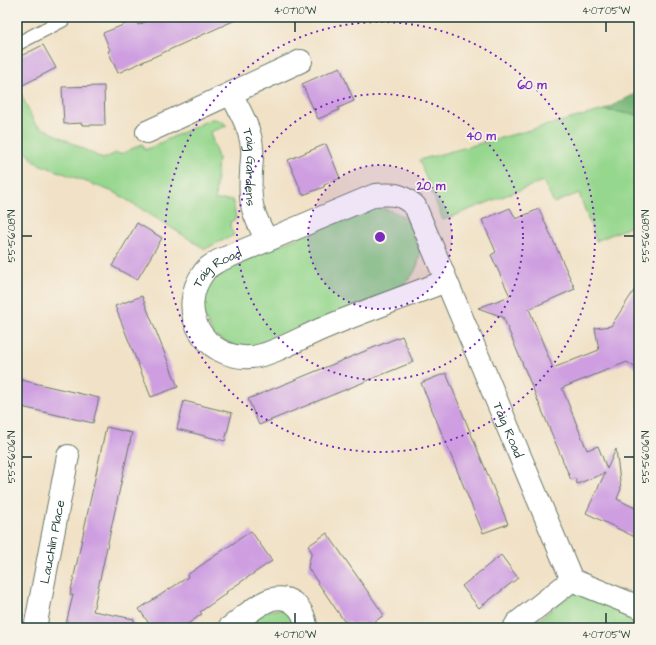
<svg xmlns="http://www.w3.org/2000/svg" width="656" height="645" font-family="'Architects Daughter',sans-serif">
	<style>
		.green { fill: #96d78e; stroke: #5a8a61 }
		.forest { fill: #78b879; stroke: #4c7a56 }
		.building { fill: #ce9ee1 }
		.lines { fill: none; stroke-linecap: round; stroke-linejoin: round }
		.lane-casing { stroke: #687767; stroke-width: 15 }
		.street-casing { stroke: #687767; stroke-width: 24 }
		.lane { stroke: #fff; stroke-width: 13 }
		.street { stroke: #fff; stroke-width: 22 }
		.ticks { fill: none; stroke: #1f3d34; stroke-width: 1.5 }
		.ring { fill: none; stroke: #7b2cbf; stroke-width: 2; stroke-dasharray: 2 4 }
		.labels { text-anchor: middle; stroke-width: 3.5; stroke-linejoin: round; paint-order: stroke }
		.street-label { font-size: 13px; fill: #1f3d34; stroke: #f7f3e8 }
		.centre { fill: #7b2cbf; stroke: #f7f3e8; stroke-width: 2 }
		.ring-label { font-size: 12px; text-anchor: middle; font-weight: bold; fill: #7b2cbf; stroke: #f7f3e8; stroke-width: 3.5; stroke-linejoin: round; paint-order: stroke }
		.neatline { fill: none; stroke: #1f3d34; stroke-width: 1.5 }
		.ticks-label { font-size: 10px; text-anchor: middle; fill: #1f3d34 }
	</style>
	<rect width="100%" height="100%" fill="#f7f3e8"/>
	<filter id="ink" filterUnits="userSpaceOnUse"><feTurbulence type="fractalNoise" baseFrequency=".025" numOctaves="2"/><feDisplacementMap in="SourceGraphic" scale="8" xChannelSelector="R" yChannelSelector="G"/><feConvolveMatrix kernelMatrix="1 2 1 2 8 2 1 2 1" color-interpolation-filters="sRGB"/></filter>
	<filter id="wash" filterUnits="userSpaceOnUse"><feTurbulence type="fractalNoise" baseFrequency=".012" numOctaves="4" result="noise"/><feDisplacementMap in="SourceGraphic" scale="16" xChannelSelector="R" yChannelSelector="G"/><feGaussianBlur stdDeviation="0.9" result="paint"/><feColorMatrix in="noise" values="0 0 0 0 0 0 0 0 0 0 0 0 0 0 0 0 0 1.4 0 .05"/><feComposite in="paint" operator="in"/></filter>
	<g filter="url(#wash)">
		<rect width="100%" height="100%" fill="#f1e2c7"/>
		<g class="green">
			<path d="M21 94 35 124 103 159 116 153 121 154 142 144 145 150 211 119C218 119 223 121 227 126L210 132 218 158 215 200H233L236 219 230 222 231 229 234 235 205 249 116 193 36 163 17 141V95Z"/>
			<path d="M604 110 639 115V223L596 241 579 193 554 203 543 181 443 220 419 160Z"/>
			<path d="M376 207C387 209 398 212 407 220 423 235 424 261 410 278 406 283 401 286 396 290L264 345 238 348 214 336 202 311 203 292 218 271 369 208Z"/>
			<path d="M575 593 581 594 639 618V628H528L569 596Z"/>
			<path d="M281 609C291 612 294 618 295 628H242L266 611Z"/>
		</g>
		<path class="forest" d="M639 92V115L604 110Z"/>
		<g id="blocks">
			<g class="building">
				<path d="M157 17H242L118 73 108 51 110 50 103 33 136 20 138 25Z"/>
				<path d="M43 45 56 68 17 88V58Z"/>
				<path d="M340 67 354 101 338 108 339 110 318 119 302 84Z"/>
				<path d="M104 86 105 125H82V123L64 124 62 87Z"/>
				<path d="M326 144 340 178 324 185V187L303 195 288 160Z"/>
				<path d="M510 208 516 219 539 209 575 289 529 309 553 368 599 350 595 328 611 326 639 283V370L627 362 562 388 587 450 598 446 607 469 616 449 621 489 617 499 639 510V539L586 513 605 473 577 484 575 478 571 480 503 317 478 308 510 296 491 255 496 252 482 220Z"/>
				<path d="M137 223 162 238 137 280 112 266Z"/>
				<path d="M142 296 178 387 151 397 115 306Z"/>
				<path d="M402 336 413 362 259 425 248 399Z"/>
				<path d="M446 373 508 524 483 533 421 383Z"/>
				<path d="M17 379 99 398 93 423 17 406Z"/>
				<path d="M184 401 232 413 225 441 177 429Z"/>
				<path d="M106 427 132 433 93 611 134 619V628H65L73 595H70Z"/>
				<path d="M251 531 272 561 226 592 227 593 200 612 202 614 182 628H152L139 609 188 577 187 575Z"/>
				<path d="M327 533 384 615 367 627 363 623 352 624 344 621 308 568 309 561 312 552 308 546Z"/>
				<path d="M501 555 518 578 479 608 462 586Z"/>
			</g>
		</g>
	</g>
	<g filter="url(#ink)">
		<use href="#blocks" fill-opacity="0" stroke="#687767" stroke-width="1"/>
		<g class="lines">
			<g class="lane-casing">
				<path id="lane" d="M17 44 63 20"/>
			</g>
			<g class="street-casing">
				<g id="street">
					<path id="s1" d="M231 94C239 109 251 130 252 148 253 156 251 164 251 173 249 203 252 213 267 240"/>
					<path d="M147 132 301 61"/>
					<path id="s2" d="M446 281C405 297 364 311 324 328 304 336 271 356 251 357 204 360 175 310 204 272 207 267 214 264 218 261L375 195C395 194 399 193 415 206L572 580 639 607"/>
					<path id="s3" d="M35 628 68 456"/>
					<path d="M229 628C240 620 254 607 265 602 286 591 305 606 306 628"/>
					<path d="M514 628 517 623 572 580"/>
				</g>
			</g>
			<use href="#lane" class="lane"/>
			<use href="#street" class="street"/>
		</g>
	</g>
	<path class="ticks" d="M295 22V32M606 22V32M22 236H32M624 236H634M22 457H32M624 457H634M295 613V623M606 613V623"/>
	<circle cx="380" cy="237" r="72" fill="#7b2cbf" fill-opacity=".12"/>
	<g class="ring">
		<circle cx="380" cy="237" r="72"/>
		<circle cx="380" cy="237" r="143"/>
		<circle cx="380" cy="237" r="215"/>
	</g>
	<g class="labels">
		<g class="street-label">
			<text dy="5" stroke="none"><textPath href="#s1" startOffset="77">Taig Gardens</textPath></text>
			<text dy="5" stroke="none"><textPath href="#s2" startOffset="346">Taig Road</textPath></text>
			<text dy="5" stroke="none"><textPath href="#s2" startOffset="807">Taig Road</textPath></text>
			<text dy="5" stroke="none"><textPath href="#s3" startOffset="88">Lauchlin Place</textPath></text>
		</g>
	</g>
	<circle cx="380" cy="237" r="6" class="centre"/>
	<g class="ring-label">
		<text x="532" y="89">60 m</text>
		<text x="481" y="140">40 m</text>
		<text x="431" y="190">20 m</text>
	</g>
	<rect width="656" height="645" fill="none" stroke="#f7f3e8" stroke-width="44"/>
	<rect x="22" y="22" width="612" height="601" class="neatline"/>
	<g class="ticks-label">
		<text x="295" y="14">4°07'10"W</text>
		<text x="606" y="14">4°07'05"W</text>
		<text transform="translate(11 236) rotate(-90)" y="4">55°56'08"N</text>
		<text transform="translate(645 236) rotate(-90)" y="4">55°56'08"N</text>
		<text transform="translate(11 457) rotate(-90)" y="4">55°56'06"N</text>
		<text transform="translate(645 457) rotate(-90)" y="4">55°56'06"N</text>
		<text x="295" y="638">4°07'10"W</text>
		<text x="606" y="638">4°07'05"W</text>
	</g>
</svg>
